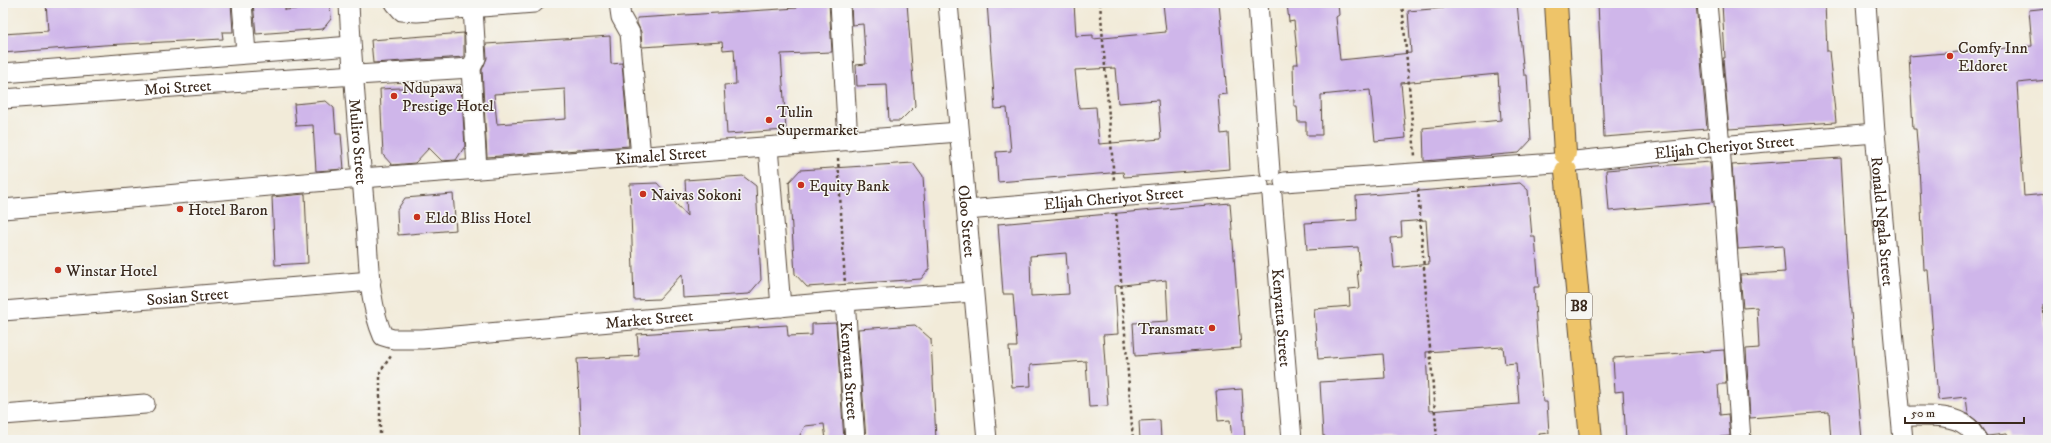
<svg xmlns="http://www.w3.org/2000/svg" width="2051" height="443" font-family="'IM FELL DW Pica',serif">
	<style>
		.building { fill: #cfb6ea; fill-rule: evenodd }
		.lines { fill: none; stroke-linecap: round; stroke-linejoin: round }
		.minor-casing { stroke: #56473a; stroke-width: 21 }
		.highway-casing { stroke: #56473a; stroke-width: 24 }
		.path { stroke: #56473a; stroke-width: 2.5; stroke-dasharray: 3 3; stroke-linecap: butt }
		.minor { stroke: #fff; stroke-width: 19 }
		.highway { stroke: #eec469; stroke-width: 22 }
		.poi-dot { fill: #c8321e; stroke: #f6f6f2; stroke-width: 1.5 }
		.labels { text-anchor: middle; stroke-width: 3; stroke-linejoin: round; paint-order: stroke }
		.shield { fill: #f6f6f2; stroke: #73675e; stroke-width: 1 }
		.shield-label { font-size: 15px; font-weight: bold; fill: #3b2a1e }
		.poi-label { font-size: 16px; fill: #3b2a1e; stroke: #f6f6f2; text-anchor: start }
		.street-label { font-size: 16px; fill: #3b2a1e; stroke: #f6f6f2 }
	</style>
	<rect width="100%" height="100%" fill="#f6f6f2"/>
	<filter id="ink" filterUnits="userSpaceOnUse"><feTurbulence type="fractalNoise" baseFrequency=".025" numOctaves="2"/><feDisplacementMap in="SourceGraphic" scale="8" xChannelSelector="R" yChannelSelector="G"/><feConvolveMatrix kernelMatrix="1 2 1 2 8 2 1 2 1" color-interpolation-filters="sRGB"/></filter>
	<filter id="wash" filterUnits="userSpaceOnUse"><feTurbulence type="fractalNoise" baseFrequency=".012" numOctaves="4" result="noise"/><feDisplacementMap in="SourceGraphic" scale="16" xChannelSelector="R" yChannelSelector="G"/><feGaussianBlur stdDeviation="0.9" result="paint"/><feColorMatrix in="noise" values="0 0 0 0 0 0 0 0 0 0 0 0 0 0 0 0 0 1.4 0 .05"/><feComposite in="paint" operator="in"/></filter>
	<g filter="url(#wash)">
		<rect width="100%" height="100%" fill="#f2ebd9"/>
		<g id="blocks">
			<g class="building">
				<path d="M46 3H231L233 32H222L223 39 104 45 3 53V34L48 31Z"/>
				<path d="M253 3H285V10L318 7 317 3H330L331 19 323 29 256 34Z"/>
				<path d="M797 3H829L832 52 781 54 786 130 727 134 724 85 736 84 734 49 723 50 722 42 642 47 641 32 637 23V18L797 8Z"/>
				<path d="M851 3H907L915 106 900 121H889L887 85 857 86 856 65 866 64 863 24 852 25Z"/>
				<path d="M987 3H1074L1076 36 1093 35V39L1166 32 1163 3H1219L1227 94 1218 95 1221 134 1228 133 1230 169 1124 177 1123 172 998 182 996 152 1011 151 1007 108 995 109ZM1115 68 1118 103 1158 100 1161 139 1099 144 1096 107 1079 108 1075 70Z"/>
				<path d="M1287 3H1338L1339 15 1336 17 1340 60 1411 53 1408 11 1444 8V3H1517L1524 75H1527L1531 140 1519 153 1424 161 1423 128 1501 120 1498 74 1401 83 1406 138 1375 141 1370 90 1321 95 1322 135H1306V122H1298L1297 106H1294L1293 64H1298L1294 21 1289 22Z"/>
				<path d="M1598 3H1696L1707 129 1604 137Z"/>
				<path d="M1722 3H1825L1827 51H1829L1836 122 1729 129 1723 58H1725Z"/>
				<path d="M2048 8V80L2017 83 2024 196 2048 194V305H2043L2048 373V440H2009L2007 434 1987 436 1977 421 1968 414 1966 397 1938 400 1928 270H1924L1919 166 1916 129H1913L1909 56 2032 46 2029 10Z"/>
				<path d="M464 33V57L373 63 371 40Z"/>
				<path d="M610 36 611 64 622 63 629 146 487 157 482 70 487 58 486 44ZM565 89 566 119 497 124 494 94Z"/>
				<path d="M461 85 465 146 456 160 442 161 429 148 415 163 392 165 383 155 380 89Z"/>
				<path d="M326 101 334 108 336 134H341L344 169 316 171 313 125 296 126 294 104Z"/>
				<path d="M1841 158 1847 265 1862 440H1831L1829 412 1750 418 1746 349 1759 348 1757 307 1743 308 1740 275 1785 272 1783 246 1738 249 1732 165Z"/>
				<path d="M1710 162 1713 202 1609 211 1606 170Z"/>
				<path d="M913 163 923 177 929 269 921 279 807 287 795 274 789 182 800 170Z"/>
				<path d="M743 176 756 186 761 280 749 294 683 298 682 274 659 299 634 300 630 184 657 183 687 216 685 180Z"/>
				<path d="M1520 183 1528 190 1532 237H1535L1539 287H1534L1537 336 1543 402H1547L1549 433 1539 434 1540 440H1325V436H1323L1320 382 1385 378 1383 354 1318 359 1314 309 1350 306 1349 289 1359 288 1357 271 1360 270 1358 247 1307 250 1305 223 1357 220 1356 196ZM1426 220 1429 264 1394 268 1391 238 1402 237 1401 222ZM1503 347 1505 364 1516 363 1519 404 1429 411 1426 352Z"/>
				<path d="M305 194 308 263 275 265 272 197Z"/>
				<path d="M453 194 456 230 398 235 397 210 405 198Z"/>
				<path d="M1230 203 1241 348 1135 356 1133 323 1168 321 1166 280 1115 286 1118 334 1103 335 1108 406 1089 407 1086 361 1030 365 1031 386 1012 387 1009 347H1017L1013 294H1003L998 224ZM1066 253 1069 294 1031 296 1030 256Z"/>
				<path d="M836 323 844 440H826L824 424 805 426 800 435V440H581L577 359 639 356 637 334 787 325 788 336 812 335V324Z"/>
				<path d="M915 325 931 339 936 440H866L858 329Z"/>
				<path d="M1724 350 1726 384H1718L1720 415 1728 414 1730 436 1693 440H1626L1623 391 1615 392 1613 358Z"/>
				<path d="M1242 389 1245 440H1232L1230 420 1218 421 1216 391Z"/>
				<path d="M1160 420 1161 440H1140L1139 421Z"/>
			</g>
		</g>
	</g>
	<g filter="url(#ink)">
		<use href="#blocks" fill-opacity="0" stroke="#56473a" stroke-width="1"/>
		<g class="lines">
			<g class="minor-casing">
				<g id="minor">
					<path d="M242 3 246 53"/>
					<path id="s1" d="M349 3C352 73 359 143 365 213 369 253 367 299 383 336L393 339H422L845 301 973 292"/>
					<path d="M395 3 402 11 417 12 534 3"/>
					<path d="M619 3 621 17 630 33 641 157"/>
					<path d="M840 3 848 141"/>
					<path id="s2" d="M948 3 987 440"/>
					<path d="M1258 3 1270 171"/>
					<path d="M1707 3 1720 146 1741 440"/>
					<path id="s3" d="M1866 3 1875 133 1903 440"/>
					<path d="M473 8 476 58 471 68 477 169"/>
					<path d="M3 73 351 46"/>
					<path id="s4" d="M3 99 259 81 471 68"/>
					<path d="M768 147 781 307"/>
					<path id="s5" d="M1575 161 1720 146 1875 133"/>
					<path d="M1284 182 1556 163"/>
					<path id="s6" d="M1272 195 1292 440"/>
					<path id="s7" d="M3 209 362 178 959 132"/>
					<path id="s8" d="M967 210 1259 185"/>
					<path id="s9" d="M845 301 855 440"/>
					<path id="s10" d="M3 311 371 281"/>
					<path d="M3 415 145 404"/>
					<path d="M1901 416C1921 417 1951 412 1968 427 1971 430 1974 436 1977 440"/>
				</g>
			</g>
			<g class="highway-casing">
				<g id="highway">
					<path d="M1556 3 1565 153"/>
					<path d="M1566 171 1591 440"/>
				</g>
			</g>
			<g class="path">
				<path d="M1100 3 1114 180"/>
				<path d="M1402 3 1415 156"/>
				<path d="M838 158 845 285"/>
				<path d="M1418 189 1437 440"/>
				<path d="M1116 213 1133 440"/>
				<path d="M380 440V372L391 356"/>
			</g>
			<use href="#minor" class="minor"/>
			<use href="#highway" class="highway"/>
		</g>
	</g>
	<g class="poi-dot">
		<circle cx="1950" cy="56" r="4"/>
		<circle cx="394" cy="96" r="4"/>
		<circle cx="769" cy="120" r="4"/>
		<circle cx="801" cy="185" r="4"/>
		<circle cx="643" cy="194" r="4"/>
		<circle cx="180" cy="209" r="4"/>
		<circle cx="417" cy="217" r="4"/>
		<circle cx="58" cy="270" r="4"/>
		<circle cx="1212" cy="328" r="4"/>
	</g>
	<g class="labels">
		<rect class="shield" x="1566" y="293" width="26" height="26" rx="3"/>
		<g class="shield-label">
			<text x="1579" y="311">B8</text>
		</g>
		<g class="poi-label">
			<text x="1958" y="53">Comfy Inn<tspan x="1958" dy="18">Eldoret</tspan></text>
			<text x="402" y="93">Ndupawa<tspan x="402" dy="18">Prestige Hotel</tspan></text>
			<text x="777" y="117">Tulin<tspan x="777" dy="18">Supermarket</tspan></text>
			<text x="809" y="191">Equity Bank</text>
			<text x="651" y="200">Naivas Sokoni</text>
			<text x="188" y="215">Hotel Baron</text>
			<text x="425" y="223">Eldo Bliss Hotel</text>
			<text x="66" y="276">Winstar Hotel</text>
			<text x="1204" y="334" text-anchor="end">Transmatt</text>
		</g>
		<g class="street-label">
			<text dy="6" stroke="none"><textPath href="#s4" startOffset="175">Moi Street</textPath></text>
			<text dy="6" stroke="none"><textPath href="#s1" startOffset="139">Muliro Street</textPath></text>
			<text dy="6" stroke="none"><textPath href="#s5" startOffset="150">Elijah Cheriyot Street</textPath></text>
			<text dy="6" stroke="none"><textPath href="#s7" startOffset="660">Kimalel Street</textPath></text>
			<text dy="6" stroke="none"><textPath href="#s8" startOffset="147">Elijah Cheriyot Street</textPath></text>
			<text dy="6" stroke="none"><textPath href="#s2" startOffset="219">Oloo Street</textPath></text>
			<text dy="6" stroke="none"><textPath href="#s3" startOffset="219">Ronald Ngala Street</textPath></text>
			<text dy="6" stroke="none"><textPath href="#s10" startOffset="185">Sosian Street</textPath></text>
			<text dy="6" stroke="none"><textPath href="#s1" startOffset="603">Market Street</textPath></text>
			<text dy="6" stroke="none"><textPath href="#s6" startOffset="123">Kenyatta Street</textPath></text>
			<text dy="6" stroke="none"><textPath href="#s9" startOffset="70">Kenyatta Street</textPath></text>
		</g>
	</g>
	<rect width="2051" height="443" fill="none" stroke="#f6f6f2" stroke-width="16"/>
	<path d="M1905 417v6h119v-6" fill="none" stroke="#3b2a1e" stroke-width="2"/>
	<text x="1911" y="417" font-size="12" fill="#3b2a1e" stroke="#f6f6f2" stroke-width="3" paint-order="stroke">50 m</text>
</svg>
